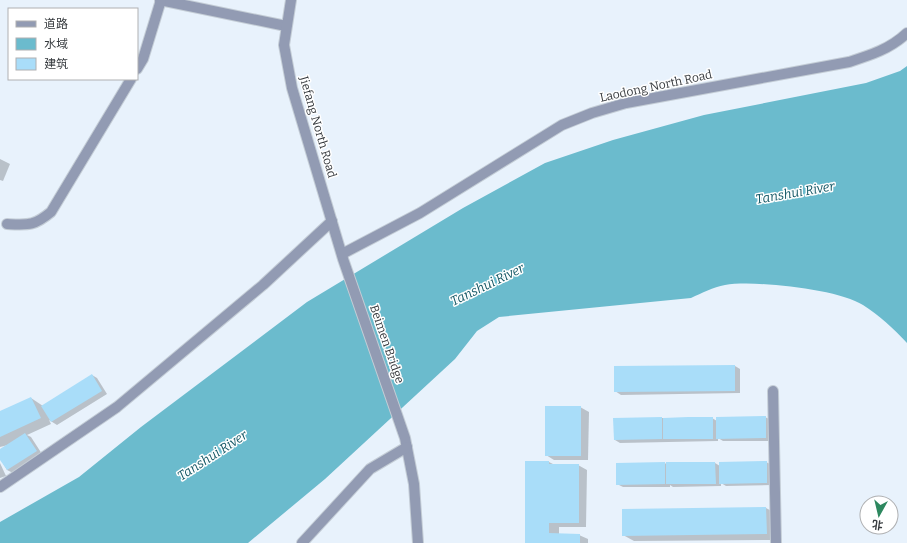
<svg xmlns="http://www.w3.org/2000/svg" width="907" height="543" font-family="Bitter,'Noto Sans SC',serif">
	<style>
		.water { fill: #6bbbcd }
		.shadow { fill: #0003 }
		.building { fill: #a9ddf9 }
		.lines { fill: none; stroke-linecap: round; stroke-linejoin: round }
		.minor-casing { stroke: #c4cdd6; stroke-width: 12 }
		.minor { stroke: #929bb3; stroke-width: 10 }
		.labels { text-anchor: middle; stroke-width: 3; stroke-linejoin: round; paint-order: stroke }
		.street-label { font-size: 12px; fill: #363a3e; stroke: #fff }
		.water-label { font-size: 13px; font-style: italic; fill: #135765; stroke: #fff }
	</style>
	<rect width="100%" height="100%" fill="#e8f2fc"/>
	<path class="water" d="M907 66V343C894 329 879 315 863 305 838 289 754 280 725 285 713 287 702 293 691 298L499 317 477 331 455 359 325 479 248 543H0V522L79 477 141 427 307 302 463 208 545 163 613 140 704 115 866 83 900 71Z"/>
	<g class="shadow">
		<path d="M0 159 10 164 3 181 0 180Z"/>
		<path d="M735 366 740 369V393L621 395 615 391Z"/>
		<path d="M92 375 97 378 107 394 57 425 49 420 51 424 27 435 31 437 42 454 13 473 7 470 0 458V450L8 445 0 447V412L31 398 43 406Z"/>
		<path d="M580 407 589 412 588 460H554L546 455Z"/>
		<path d="M765 417 771 420V441H723L718 438V441L620 443 615 440 662 418H712L717 421Z"/>
		<path d="M549 462 555 465H578L587 470 586 527H559V535H579L588 539V543H526Z"/>
		<path d="M766 462 772 465V485L726 486 721 483V486L673 487 670 485V487H623L617 484 665 463 667 465V463H715L720 466Z"/>
		<path d="M0 463 6 476 0 478Z"/>
		<path d="M766 508 777 514V540L634 541 623 535V510Z"/>
	</g>
	<g class="building">
		<path d="M735 365V391L614 392V366Z"/>
		<path d="M92 374 102 391 51 422 41 406Z"/>
		<path d="M31 397 41 418 0 437V411Z"/>
		<rect x="545" y="406" width="36" height="50"/>
		<path d="M766 416V438L716 439V417Z"/>
		<path d="M662 417V439L614 440 613 418Z"/>
		<path d="M688 417H713V439H663V418Z"/>
		<path d="M25 433 37 451 7 470 0 460V449Z"/>
		<path d="M525 461H549V464H579V523H549V533L580 534V543H525Z"/>
		<path d="M767 461V483L719 484V462Z"/>
		<path d="M665 462V484L616 485V463Z"/>
		<path d="M666 462H715L716 484H666Z"/>
		<path d="M766 507 767 534 622 536V509Z"/>
	</g>
	<g class="lines">
		<g class="minor-casing">
			<g id="minor">
				<path d="M160 0 286 26"/>
				<path d="M291 0 284 45 292 88 343 259 405 438 414 484 418 543"/>
				<path d="M137 69 143 59 161 0"/>
				<path d="M7 224C29 225 34 226 51 212L131 79"/>
				<path d="M342 254 420 213 562 125 592 113 626 103 849 62C871 55 890 49 907 33"/>
				<path d="M773 391 776 543"/>
				<path d="M0 487 117 407 263 285 332 221"/>
				<path d="M302 543 370 469 407 447"/>
			</g>
		</g>
		<use href="#minor" class="minor"/>
	</g>
	<g class="labels">
		<g class="street-label">
			<text transform="translate(656 86) rotate(-12)" y="4">Laodong North Road</text>
			<text transform="translate(318 127) rotate(74)" y="4">Jiefang North Road</text>
			<text transform="translate(387 344) rotate(71)" y="4">Beimen Bridge</text>
		</g>
		<g class="water-label">
			<text transform="translate(795 192) rotate(-10)" y="5">Tanshui River</text>
			<text transform="translate(487 284) rotate(-26)" y="5">Tanshui River</text>
			<text transform="translate(212 455) rotate(-33)" y="5">Tanshui River</text>
		</g>
	</g>
	<rect x="8" y="8" width="130" height="72" fill="#ffffff" stroke="#afb0b2"/>
	<rect x="16" y="21" width="20" height="6" fill="#929bb3" stroke="#afb0b2"/>
	<text x="44" y="28" font-size="12" fill="#363a3e">道路</text>
	<rect x="16" y="38" width="20" height="12" fill="#6bbbcd" stroke="#afb0b2"/>
	<text x="44" y="48" font-size="12" fill="#363a3e">水域</text>
	<rect x="16" y="58" width="20" height="12" fill="#a9ddf9" stroke="#afb0b2"/>
	<text x="44" y="68" font-size="12" fill="#363a3e">建筑</text>
	<g transform="translate(879 515) rotate(188)"><circle r="19" fill="#ffffff" stroke="#afb0b2"/>
	<path d="M0-3L7 15L0 10L-7 15Z" fill="#2d885f"/>
	<text y="-6" font-size="11" font-weight="bold" text-anchor="middle" fill="#363a3e">北</text>
	</g>
</svg>
